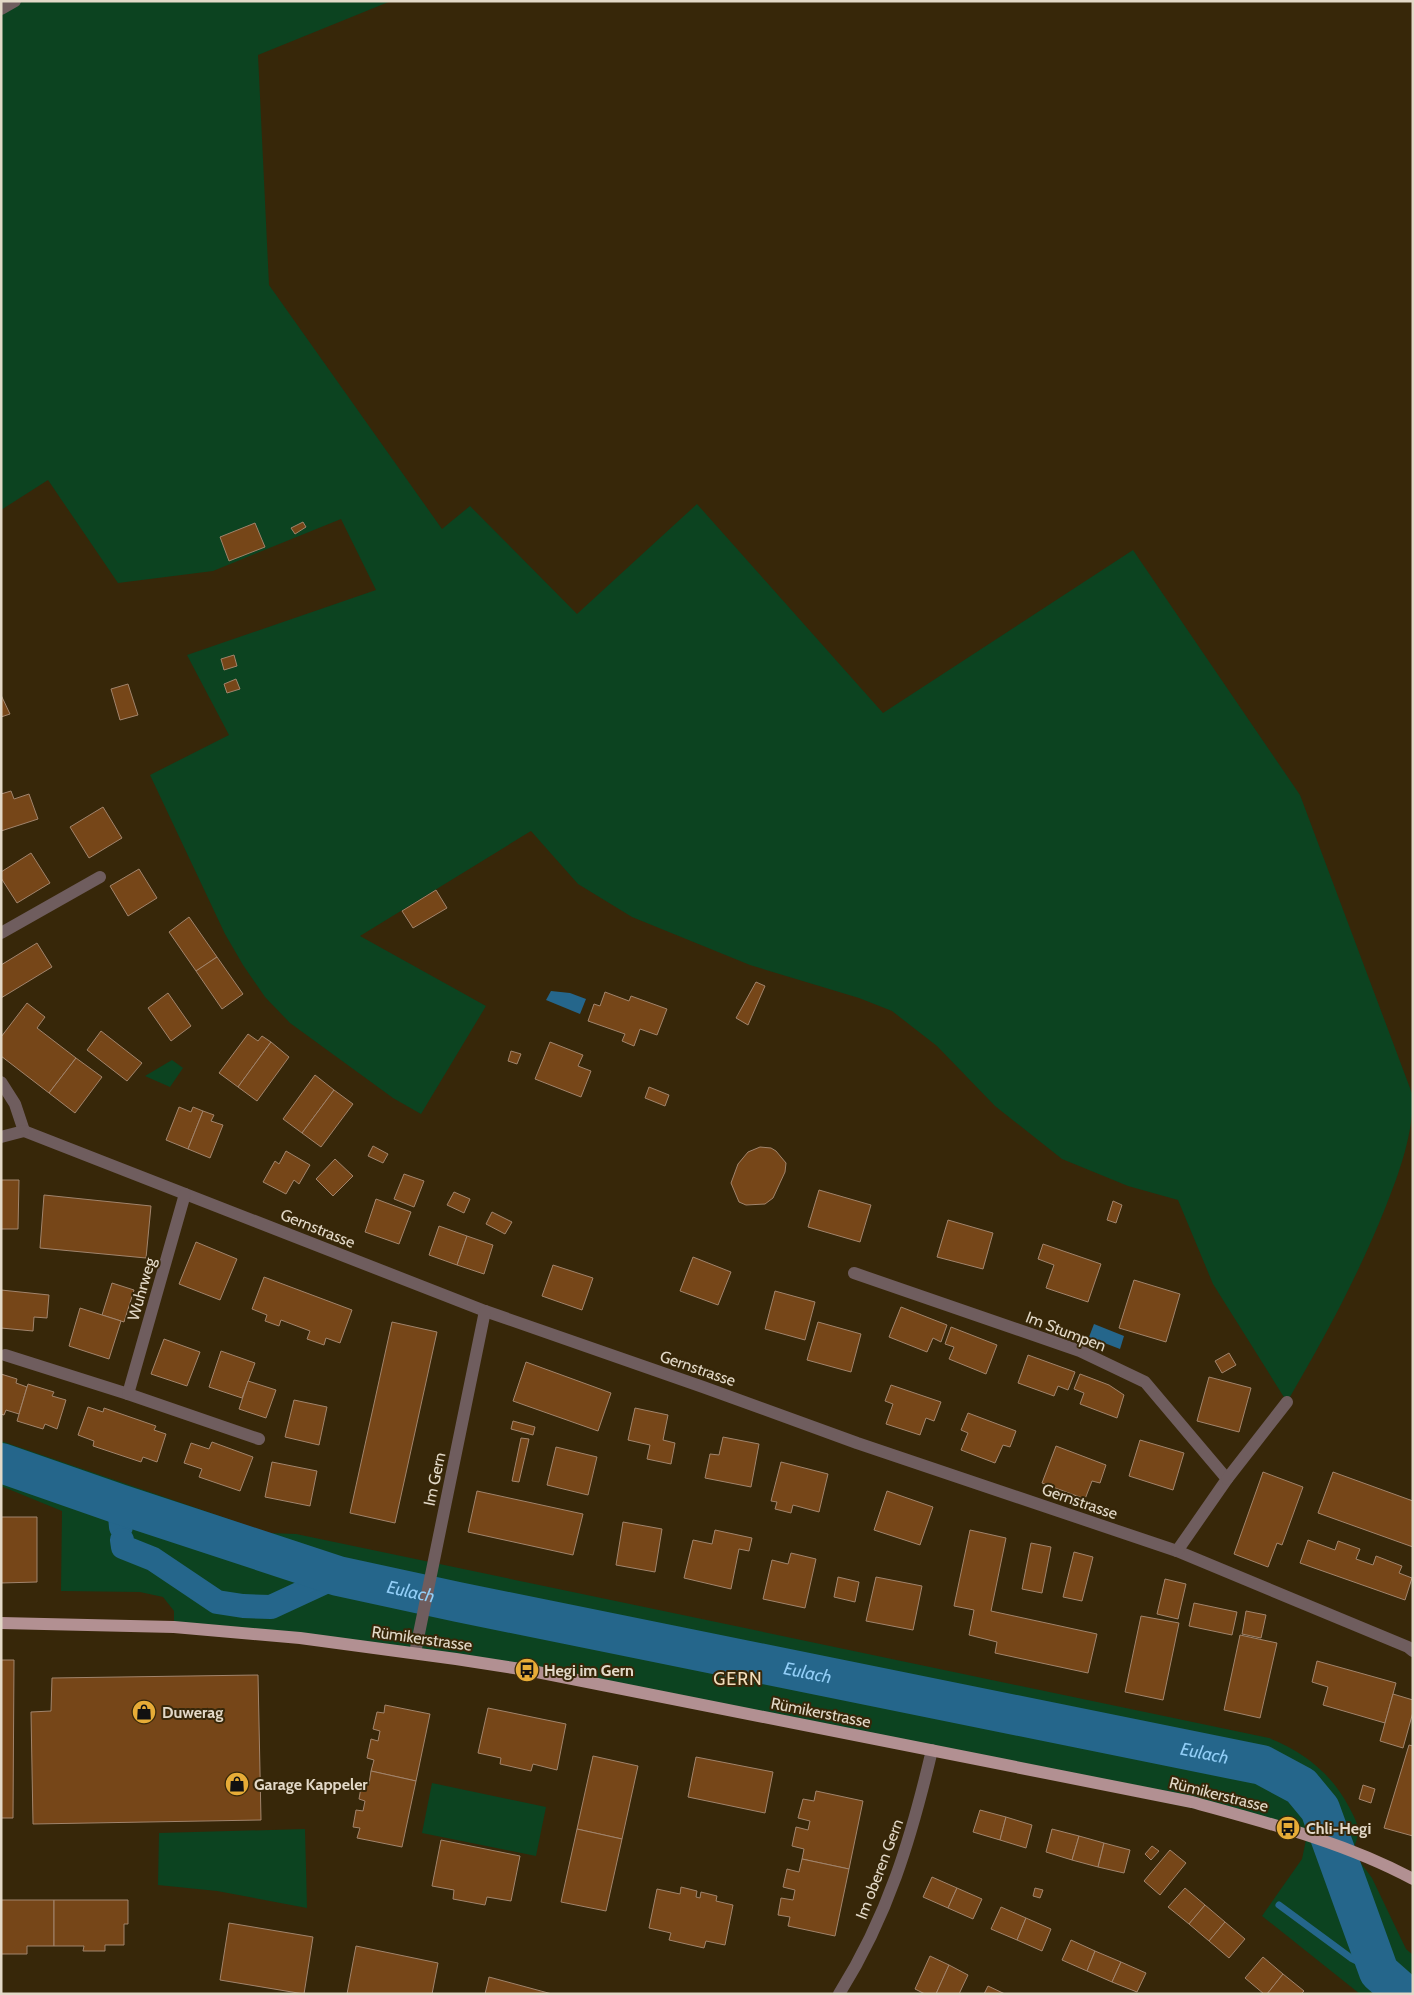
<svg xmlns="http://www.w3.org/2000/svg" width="1414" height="1995" font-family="Cabin,sans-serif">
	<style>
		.green { fill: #0c4320 }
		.water { fill: #25668b }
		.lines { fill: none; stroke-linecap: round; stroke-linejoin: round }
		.stream { stroke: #25668b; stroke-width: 7 }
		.canal { stroke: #25668b; stroke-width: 24 }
		.river { stroke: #25668b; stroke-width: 40 }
		.building { fill: #764618; stroke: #a1846c }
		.minor { stroke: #6f5d5e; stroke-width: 12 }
		.major { stroke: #b29092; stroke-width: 12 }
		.labels { text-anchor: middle; stroke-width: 4; stroke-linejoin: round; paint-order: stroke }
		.street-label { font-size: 16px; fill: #e3d9c8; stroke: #372709 }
		.poi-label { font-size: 16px; font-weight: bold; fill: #e3d9c8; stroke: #372709; text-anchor: start }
		.water-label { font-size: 18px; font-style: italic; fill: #92cef7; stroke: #372709 }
		.neighbourhood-label { font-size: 18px; letter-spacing: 1px; fill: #f2debc; stroke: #372709 }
	</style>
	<rect width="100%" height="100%" fill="#372709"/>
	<g class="green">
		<path d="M1 1H391L258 55 269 285 442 529 470 506 577 614 697 504 883 713 1133 550 1300 795 1413 1096C1413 1134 1400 1171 1386 1206 1359 1274 1324 1339 1287 1402L1213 1284 1178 1200 1128 1186 1062 1159 995 1106 937 1046 892 1011 859 998 750 965 632 917 578 884 531 831 360 936 486 1006 421 1114 393 1098 290 1023 265 997 243 965 225 934 150 775 229 735 187 655 376 590 341 519 213 571 118 583 48 480 1 510Z"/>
		<path d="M172 1060 183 1068 170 1087 145 1076Z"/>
		<path d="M1 1441 269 1533 296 1534 1269 1738C1304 1752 1331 1773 1349 1807 1353 1815 1359 1824 1358 1833 1358 1839 1354 1846 1352 1851L1372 1878 1406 1949 1413 1955V1994H1360L1262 1916 1302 1859 1307 1835 1288 1828 527 1670 174 1627V1611L163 1597 140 1592 61 1591 62 1511 1 1486Z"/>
		<path d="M432 1783 546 1807 536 1856 422 1833Z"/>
		<path d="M305 1829 307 1908 217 1891 158 1885 159 1833Z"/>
	</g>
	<g class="water">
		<path d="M551 991 570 993 586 999 580 1014 546 1000Z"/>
		<path d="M1094 1324 1124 1336 1120 1349 1089 1337Z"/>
	</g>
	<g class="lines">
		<path class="stream" d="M1279 1905 1351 1958 1379 1972"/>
		<g class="canal">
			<path d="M119 1504 121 1527"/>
			<path d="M122 1540 123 1547 153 1559 217 1602 243 1606 271 1607 338 1576"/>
		</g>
		<path class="river" id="s1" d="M1 1463 119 1504 338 1576 458 1602 1262 1765 1301 1786 1320 1809 1379 1972 1404 1994"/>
	</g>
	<g class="building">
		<path d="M303 522 306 527 295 534 291 528Z"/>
		<path d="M255 523 265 547 229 561 220 537Z"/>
		<path d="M234 655 237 666 224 670 221 659Z"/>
		<path d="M236 679 240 689 227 693 224 684Z"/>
		<path d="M128 684 138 715 120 720 111 689Z"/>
		<path d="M1 695 10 714 1 717Z"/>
		<path d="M11 791 14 799 29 794 38 819 1 831V794Z"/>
		<path d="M103 807 122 838 89 858 70 827Z"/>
		<path d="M31 853 50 883 17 903 1 878V872Z"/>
		<path d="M139 869 157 898 128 916 110 886Z"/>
		<path d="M436 890 447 908 413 928 402 911Z"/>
		<path d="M189 917 217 957 196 971 169 932Z"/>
		<path d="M37 943 52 967 1 998V965Z"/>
		<path d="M217 957 243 994 222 1009 196 971Z"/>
		<path d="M756 982 765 986 748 1025 736 1018Z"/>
		<path d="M605 992 629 1001 631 996 667 1009 657 1035 640 1029 634 1046 622 1041 625 1034 588 1021 594 1004 600 1006Z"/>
		<path d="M168 993 191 1026 171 1041 148 1008Z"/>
		<path d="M27 1003 45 1017 37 1028 76 1058 49 1093 1 1056V1037Z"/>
		<path d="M101 1031 142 1063 127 1081 87 1050Z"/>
		<path d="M248 1034 258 1041 262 1036 271 1042 238 1087 219 1073Z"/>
		<path d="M271 1042 289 1057 257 1101 238 1087Z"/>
		<path d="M550 1042 583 1055 578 1066 591 1071 581 1097 535 1079Z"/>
		<path d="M511 1051 521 1054 517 1064 508 1061Z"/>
		<path d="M76 1058 102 1077 75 1113 49 1093Z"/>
		<path d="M315 1075 334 1090 302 1133 283 1119Z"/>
		<path d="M649 1087 669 1095 665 1106 645 1098Z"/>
		<path d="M334 1090 353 1104 321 1147 302 1133Z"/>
		<path d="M179 1107 191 1112 193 1107 203 1111 188 1149 166 1140Z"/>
		<path d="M203 1111 214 1115 211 1121 223 1125 210 1158 188 1149Z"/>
		<path d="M373 1146 388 1154 383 1163 368 1156Z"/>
		<path d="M760 1147 771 1148 776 1151 786 1163 785 1172 773 1198 765 1204 746 1205 739 1202 731 1183 738 1164 748 1152Z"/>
		<path d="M286 1151 310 1165 299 1184 294 1180 286 1194 263 1182 275 1161 279 1164Z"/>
		<path d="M335 1159 353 1176 333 1196 316 1179Z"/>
		<path d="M404 1174 424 1181 414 1207 394 1199Z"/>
		<path d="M1 1180H19L18 1229H1Z"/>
		<path d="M819 1190 871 1205 860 1242 808 1227Z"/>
		<path d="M454 1192 470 1199 464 1213 447 1205Z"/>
		<path d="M44 1195 151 1206 146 1258 40 1248Z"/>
		<path d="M376 1199 411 1212 399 1244 365 1232Z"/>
		<path d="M1113 1201 1122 1205 1116 1223 1107 1220Z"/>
		<path d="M492 1212 512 1222 505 1234 486 1224Z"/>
		<path d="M948 1220 993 1233 983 1269 937 1257Z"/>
		<path d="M439 1226 467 1236 457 1265 429 1255Z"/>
		<path d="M467 1236 493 1245 484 1274 457 1265Z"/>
		<path d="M196 1242 237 1259 220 1300 179 1284Z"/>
		<path d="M1043 1244 1101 1264 1088 1302 1046 1288 1054 1265 1038 1259Z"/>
		<path d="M693 1257 731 1272 718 1305 680 1291Z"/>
		<path d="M553 1265 593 1278 582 1310 542 1296Z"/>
		<path d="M264 1277 352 1310 340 1343 326 1338 324 1345 307 1339 310 1331 281 1320 279 1326 265 1321 267 1315 252 1309Z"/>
		<path d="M1134 1280 1180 1294 1166 1342 1119 1328Z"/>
		<path d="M112 1283 134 1290 124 1322 102 1315Z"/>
		<path d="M1 1290 49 1295 47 1318 34 1317 33 1331 1 1328Z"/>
		<path d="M775 1291 815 1302 805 1340 765 1329Z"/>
		<path d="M901 1307 947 1325 941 1342 933 1338 927 1352 889 1337Z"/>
		<path d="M80 1308 121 1321 109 1359 69 1346Z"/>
		<path d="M392 1322 437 1332 395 1523 350 1513Z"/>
		<path d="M818 1322 861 1334 851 1372 807 1360Z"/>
		<path d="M951 1327 997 1345 986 1374 949 1359 954 1347 945 1344Z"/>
		<path d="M164 1339 200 1352 187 1386 151 1374Z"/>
		<path d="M221 1351 255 1363 242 1398 209 1387Z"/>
		<path d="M1229 1353 1236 1365 1222 1373 1215 1361Z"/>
		<path d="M1028 1355 1075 1372 1068 1390 1058 1386 1054 1396 1018 1383Z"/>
		<path d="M526 1362 611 1393 598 1431 513 1401Z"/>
		<path d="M1 1374 17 1379 16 1383 27 1387 19 1414 6 1410 4 1415 1 1414Z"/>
		<path d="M1080 1374 1109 1385 1124 1395 1117 1418 1080 1404 1084 1393 1074 1389Z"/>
		<path d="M1209 1377 1251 1388 1239 1432 1197 1421Z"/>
		<path d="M248 1381 276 1390 266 1418 239 1409Z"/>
		<path d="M28 1384 54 1392 52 1396 66 1400 57 1429 45 1424 43 1429 17 1421Z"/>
		<path d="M891 1385 941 1402 934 1421 926 1418 920 1435 886 1424 893 1404 885 1401Z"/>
		<path d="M294 1400 327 1407 319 1445 285 1437Z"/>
		<path d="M88 1407 103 1412 104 1408 156 1426 154 1430 166 1434 157 1462 143 1457 141 1462 93 1446 94 1441 78 1435Z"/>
		<path d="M635 1408 668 1415 663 1440 675 1443 671 1464 647 1459 650 1445 628 1440Z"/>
		<path d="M968 1413 1016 1431 1010 1447 1003 1445 995 1463 961 1450 968 1433 961 1430Z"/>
		<path d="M513 1421 535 1427 533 1435 511 1429Z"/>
		<path d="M723 1437 759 1444 751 1487 705 1478 710 1454 719 1455Z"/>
		<path d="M521 1438 529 1439 519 1482 512 1481Z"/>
		<path d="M1140 1440 1184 1453 1173 1490 1129 1476Z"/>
		<path d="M212 1442 253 1457 240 1491 199 1477 202 1469 184 1463 191 1443 209 1449Z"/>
		<path d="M1056 1446 1106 1465 1100 1483 1092 1481 1085 1499 1042 1483Z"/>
		<path d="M556 1447 597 1457 588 1495 547 1485Z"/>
		<path d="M272 1462 317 1471 310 1506 265 1497Z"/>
		<path d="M781 1462 828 1474 819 1512 793 1505 791 1513 775 1509 777 1502 771 1501Z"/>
		<path d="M1263 1472 1303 1487 1282 1545 1277 1543 1268 1567 1234 1554Z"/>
		<path d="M1333 1472 1413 1501V1547L1318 1513Z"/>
		<path d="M477 1491 583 1514 573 1555 468 1532Z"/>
		<path d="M887 1491 933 1507 920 1545 874 1530Z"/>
		<path d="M1 1517H37V1582L1 1583Z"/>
		<path d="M623 1522 662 1529 655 1572 616 1565Z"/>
		<path d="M715 1530 752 1538 749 1551 739 1549 731 1589 684 1578 693 1540 712 1544Z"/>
		<path d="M970 1530 1006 1538 991 1611 1097 1634 1088 1673 995 1653 997 1642 969 1635 974 1610 954 1606Z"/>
		<path d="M1308 1540 1335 1550 1338 1541 1360 1549 1356 1559 1373 1565 1376 1556 1402 1566 1399 1573 1412 1578 1405 1600 1300 1563Z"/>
		<path d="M1031 1543 1051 1547 1042 1593 1022 1589Z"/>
		<path d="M1074 1552 1093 1557 1082 1601 1063 1597Z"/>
		<path d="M791 1553 816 1559 805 1608 763 1599 772 1560 788 1564Z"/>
		<path d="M838 1577 859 1582 855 1602 834 1597Z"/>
		<path d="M876 1577 922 1586 913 1630 866 1621Z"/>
		<path d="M1165 1579 1186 1584 1178 1619 1157 1614Z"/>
		<path d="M1194 1603 1237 1612 1232 1635 1189 1626Z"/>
		<path d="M1246 1611 1266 1615 1261 1638 1242 1634Z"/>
		<path d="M1141 1616 1179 1623 1163 1700 1125 1692Z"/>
		<path d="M1240 1635 1277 1643 1260 1718 1224 1710Z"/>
		<path d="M1 1660H14L13 1818H1Z"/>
		<path d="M1317 1661 1396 1683 1385 1723 1323 1705 1328 1687 1312 1682Z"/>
		<path d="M258 1675 261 1820 33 1824 31 1712 51 1711 52 1678Z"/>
		<path d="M1393 1694 1413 1700V1712L1403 1748 1380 1741Z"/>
		<path d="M385 1705 430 1714 416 1781 371 1771 374 1760 367 1758 371 1739 378 1741 380 1731 373 1729 377 1712 384 1713Z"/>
		<path d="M488 1708 566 1724 557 1770 533 1764 531 1771 500 1764 501 1758 478 1753Z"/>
		<path d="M1409 1745 1413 1746V1836L1384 1828Z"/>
		<path d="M593 1756 638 1766 622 1839 577 1829Z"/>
		<path d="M696 1757 773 1772 765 1813 688 1797Z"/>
		<path d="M371 1771 416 1781 402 1847 357 1838 360 1828 353 1827 356 1810 363 1811 365 1801 359 1799 362 1782 369 1784Z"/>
		<path d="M1363 1785 1375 1789 1371 1803 1359 1799Z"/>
		<path d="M816 1791 863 1801 849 1869 802 1859 804 1849 792 1846 796 1827 808 1830 810 1821 798 1818 803 1799 814 1801Z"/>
		<path d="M980 1810 1006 1817 1000 1840 973 1832Z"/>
		<path d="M1006 1817 1032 1825 1026 1848 1000 1840Z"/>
		<path d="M577 1829 622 1839 606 1911 561 1902Z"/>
		<path d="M1052 1829 1079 1836 1072 1860 1046 1852Z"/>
		<path d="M1079 1836 1104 1843 1098 1867 1072 1860Z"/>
		<path d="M441 1840 520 1856 511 1901 487 1897 485 1905 453 1899 454 1890 432 1886Z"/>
		<path d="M1104 1843 1130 1850 1124 1873 1098 1867Z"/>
		<path d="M1152 1846 1159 1851 1151 1860 1145 1854Z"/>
		<path d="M1170 1850 1186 1863 1160 1895 1144 1881Z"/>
		<path d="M802 1859 849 1869 835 1936 788 1926 790 1917 778 1915 781 1898 793 1900 795 1890 783 1887 787 1869 799 1872Z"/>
		<path d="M932 1877 957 1888 948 1908 923 1897Z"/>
		<path d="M681 1887 697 1891 696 1897 700 1898 701 1892 717 1896 716 1901 733 1905 725 1945 706 1941 704 1948 669 1940 671 1933 649 1928 657 1889 680 1894Z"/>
		<path d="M957 1888 982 1899 973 1919 948 1908Z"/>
		<path d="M1035 1888 1043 1890 1040 1898 1033 1896Z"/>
		<path d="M1185 1888 1205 1905 1189 1924 1168 1907Z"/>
		<path d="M1 1900H54V1946H27V1954H1Z"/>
		<path d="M54 1900H128V1924H124V1945H105V1951H83L84 1946H54Z"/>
		<path d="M1205 1905 1225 1922 1209 1941 1189 1924Z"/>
		<path d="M1001 1907 1026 1918 1017 1940 991 1929Z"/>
		<path d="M1026 1918 1051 1929 1042 1951 1017 1940Z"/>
		<path d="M1225 1922 1245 1939 1229 1958 1209 1941Z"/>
		<path d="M229 1923 313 1937 304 1994 220 1980Z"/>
		<path d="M1071 1940 1095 1951 1087 1971 1062 1960Z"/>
		<path d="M356 1946 438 1963 432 1994H347Z"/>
		<path d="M1095 1951 1121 1962 1112 1982 1087 1971Z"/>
		<path d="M930 1956 949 1965 936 1994H925L915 1989Z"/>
		<path d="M1263 1957 1283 1974 1267 1994H1264L1245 1978Z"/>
		<path d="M1121 1962 1146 1973 1137 1992 1112 1982Z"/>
		<path d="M949 1965 968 1975 959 1994H936Z"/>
		<path d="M1283 1974 1304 1991 1301 1994H1267Z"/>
		<path d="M489 1977 552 1994H485Z"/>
		<path d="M988 1986 1005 1994H984Z"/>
	</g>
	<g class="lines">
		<g class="minor">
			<path d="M1 9 15 1"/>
			<path d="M1 933 100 877"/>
			<path d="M1 1082 15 1104 24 1131"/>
			<path d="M24 1131 485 1311 703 1387 857 1443 1177 1551 1408 1647 1413 1651"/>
			<path d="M1 1137 24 1131"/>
			<path d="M854 1273 1080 1351 1145 1382 1227 1479 1177 1551"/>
			<path d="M5 1355 128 1394 185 1194"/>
			<path d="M128 1394 259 1439"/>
			<path d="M1227 1479 1287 1402"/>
			<path d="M415 1653 485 1311"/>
			<path d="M839 1994C888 1916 911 1839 932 1750"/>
		</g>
		<path class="major" d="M1 1623 174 1627 300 1638 456 1659 527 1670 1192 1802C1268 1823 1344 1842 1413 1879"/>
	</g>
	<defs>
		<g id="bus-disc" transform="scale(1.25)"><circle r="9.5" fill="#e7ac37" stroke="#372709"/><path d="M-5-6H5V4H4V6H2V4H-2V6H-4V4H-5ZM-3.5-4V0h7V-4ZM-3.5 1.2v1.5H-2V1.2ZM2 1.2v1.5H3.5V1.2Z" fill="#111"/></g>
		<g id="shop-disc" transform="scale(1.25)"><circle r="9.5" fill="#e7ac37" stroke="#372709"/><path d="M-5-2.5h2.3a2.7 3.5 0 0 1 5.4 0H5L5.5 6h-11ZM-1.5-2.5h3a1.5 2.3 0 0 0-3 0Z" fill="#111"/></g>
	</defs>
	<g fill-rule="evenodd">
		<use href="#bus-disc" x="527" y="1670"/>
		<use href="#shop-disc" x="144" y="1712"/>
		<use href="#shop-disc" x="237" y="1784"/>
		<use href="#bus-disc" x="1288" y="1828"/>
	</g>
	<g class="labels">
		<g class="street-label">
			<text transform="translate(318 1228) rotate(22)" y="6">Gernstrasse</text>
			<text transform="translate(141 1289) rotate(-74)" y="6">Wuhrweg</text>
			<text transform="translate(1066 1331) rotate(21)" y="6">Im Stumpen</text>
			<text transform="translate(698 1368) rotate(19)" y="6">Gernstrasse</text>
			<text transform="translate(434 1479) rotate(-78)" y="6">Im Gern</text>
			<text transform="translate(1080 1501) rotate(19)" y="6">Gernstrasse</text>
			<text transform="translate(422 1638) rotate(8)" y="6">Rümikerstrasse</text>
			<text transform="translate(821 1712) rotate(11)" y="6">Rümikerstrasse</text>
			<text transform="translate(1219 1794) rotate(14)" y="6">Rümikerstrasse</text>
			<text transform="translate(879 1869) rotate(-69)" y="6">Im oberen Gern</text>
		</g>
		<g class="poi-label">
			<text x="544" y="1676">Hegi im Gern</text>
			<text x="162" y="1718">Duwerag</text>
			<text x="254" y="1790">Garage Kappeler</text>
			<text x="1306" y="1834">Chli-Hegi</text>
		</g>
		<g class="water-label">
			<text dy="6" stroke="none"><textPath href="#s1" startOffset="430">Eulach</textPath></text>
			<text dy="6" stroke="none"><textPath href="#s1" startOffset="835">Eulach</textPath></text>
			<text dy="6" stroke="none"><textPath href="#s1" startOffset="1240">Eulach</textPath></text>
		</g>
		<g class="neighbourhood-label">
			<text x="738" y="1685">GERN</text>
		</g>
	</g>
	<rect width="1414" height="1995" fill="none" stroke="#e3d9c8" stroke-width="5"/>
</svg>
